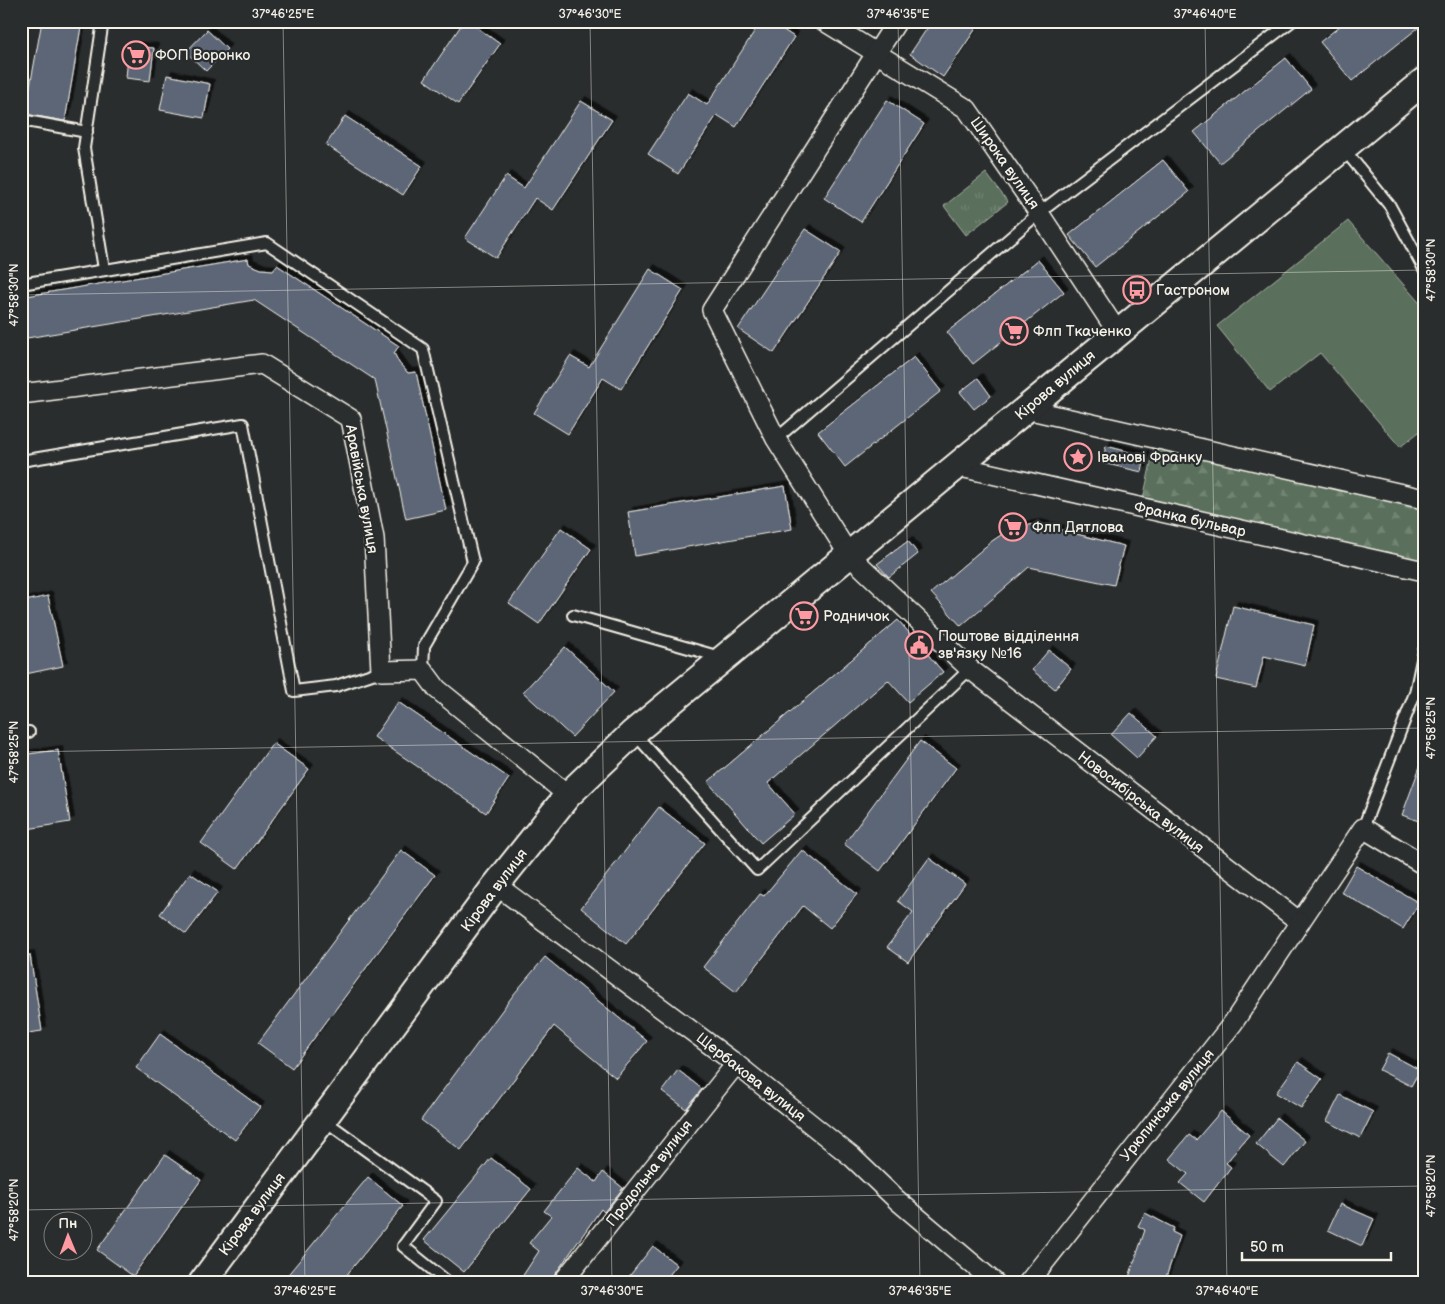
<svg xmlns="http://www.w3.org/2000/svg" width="1445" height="1304" font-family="'Balsamiq Sans',sans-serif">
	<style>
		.grass { fill: url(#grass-tufts); stroke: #a7b0a2 }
		.forest { fill: url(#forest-firs); stroke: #a7b0a2 }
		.garden { fill: #5a705b; stroke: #a7b0a2 }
		.building { fill: #5c6677; stroke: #f4f1e8; filter: url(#shadow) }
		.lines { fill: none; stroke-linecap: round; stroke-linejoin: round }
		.lane-casing { stroke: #f4f1e8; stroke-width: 14 }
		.street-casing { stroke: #f4f1e8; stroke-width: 22 }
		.secondary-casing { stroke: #f4f1e8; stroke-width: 30 }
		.lane { stroke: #2a2d2e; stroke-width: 10 }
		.street { stroke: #2a2d2e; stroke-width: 19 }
		.secondary { stroke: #2a2d2e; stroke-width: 26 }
		.ticks { fill: none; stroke: #f4f1e8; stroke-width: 1; stroke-opacity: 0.45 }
		.labels { text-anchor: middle; stroke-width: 4.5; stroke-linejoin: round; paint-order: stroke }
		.poi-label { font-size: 15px; fill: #f4f1e8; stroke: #2a2d2e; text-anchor: start }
		.street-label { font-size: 15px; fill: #f4f1e8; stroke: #2a2d2e }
		.neatline { fill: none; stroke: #f4f1e8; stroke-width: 2 }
		.ticks-label { font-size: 12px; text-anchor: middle; fill: #f4f1e8 }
	</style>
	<defs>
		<pattern id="grass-tufts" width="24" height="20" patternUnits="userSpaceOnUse" patternTransform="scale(1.25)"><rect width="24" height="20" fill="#5a705b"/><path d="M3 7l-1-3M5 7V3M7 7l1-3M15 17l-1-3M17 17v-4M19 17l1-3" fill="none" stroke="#728573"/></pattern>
		<pattern id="forest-firs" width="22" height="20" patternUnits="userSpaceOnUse" patternTransform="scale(1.25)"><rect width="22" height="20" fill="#5a705b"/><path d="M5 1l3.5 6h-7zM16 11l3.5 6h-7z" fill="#728573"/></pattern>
		<filter id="shadow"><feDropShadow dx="4.5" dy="-4.5" stdDeviation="0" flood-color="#0009"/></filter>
	</defs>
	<rect width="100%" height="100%" fill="#2a2d2e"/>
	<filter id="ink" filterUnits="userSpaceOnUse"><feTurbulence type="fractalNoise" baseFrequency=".02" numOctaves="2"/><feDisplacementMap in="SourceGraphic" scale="10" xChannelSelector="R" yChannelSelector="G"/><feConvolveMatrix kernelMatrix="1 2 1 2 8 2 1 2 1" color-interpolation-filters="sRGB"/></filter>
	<g filter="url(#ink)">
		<path class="grass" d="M986 173 1008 202 966 235 944 206Z"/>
		<path class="forest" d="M1156 440 1424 499V571L1141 508Z"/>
		<path class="garden" d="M1348 221 1424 308V428L1400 447 1320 353 1270 392 1217 326Z"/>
		<g class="building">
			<path d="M42 21H82L65 121 25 114Z"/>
			<path d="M464 21H468L500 44 458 104 424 80Z"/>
			<path d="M761 21H770L794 37 736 127 717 115 678 174 648 154 688 93 707 105Z"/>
			<path d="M932 21H981L943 77 910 54Z"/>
			<path d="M1346 21H1424V23L1352 81 1320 42Z"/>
			<path d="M207 30 227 49 206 71 186 52Z"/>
			<path d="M129 46 154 48 150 81 126 78Z"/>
			<path d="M1286 58 1311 89 1220 163 1194 132Z"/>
			<path d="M167 75 210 84 204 118 160 110Z"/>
			<path d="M887 100 924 124 861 222 824 198Z"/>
			<path d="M581 101 612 120 553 210 535 198 496 258 465 238 506 176 524 188Z"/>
			<path d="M345 116 422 166 403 195 326 145Z"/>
			<path d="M1163 160 1189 192 1095 267 1069 235Z"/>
			<path d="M805 229 841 252 774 353 738 329Z"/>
			<path d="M248 259 249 264 261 269 273 270 277 265 399 346 394 353 399 363 408 373 416 372 446 510 406 519 375 380 254 300 21 339V297Z"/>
			<path d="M1038 260 1064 292 973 364 947 332Z"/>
			<path d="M650 269 683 290 621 389 603 378 568 434 534 413 570 356 589 367Z"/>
			<path d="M914 357 941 391 845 467 818 432Z"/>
			<path d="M978 378 991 396 974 409 960 392Z"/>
			<path d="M1106 446 1145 456 1142 472 1102 463Z"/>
			<path d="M785 486 792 529 635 556 628 512Z"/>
			<path d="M1037 524 1124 546 1114 585 1029 567 961 626 931 593 992 541 1013 527Z"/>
			<path d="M561 528 591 549 539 624 509 603Z"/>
			<path d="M908 541 918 554 889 577 877 564Z"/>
			<path d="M48 596 63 666 21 675V602Z"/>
			<path d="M1233 606 1314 625 1305 666 1264 656 1256 688 1216 679Z"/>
			<path d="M898 620 943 672 908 702 888 680 768 783 795 814 761 843 708 782Z"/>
			<path d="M565 647 614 692 572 737 523 692Z"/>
			<path d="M1049 650 1071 669 1055 689 1032 670Z"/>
			<path d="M398 702 509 778 486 813 374 737Z"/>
			<path d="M1131 713 1157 736 1137 758 1111 735Z"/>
			<path d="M920 741 956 768 880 871 844 844Z"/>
			<path d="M273 743 309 769 237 869 201 843Z"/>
			<path d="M58 750 70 822 21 830V755Z"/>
			<path d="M1422 761H1424V823L1402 815Z"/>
			<path d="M659 807 705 843 626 944 581 908Z"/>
			<path d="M401 850 435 875 292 1068 258 1043Z"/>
			<path d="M802 850 857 894 830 928 803 906 736 992 703 967 760 894 764 896Z"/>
			<path d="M929 858 965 884 908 962 887 947 913 912 898 901Z"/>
			<path d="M1356 866 1419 903 1403 929 1341 892Z"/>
			<path d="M190 873 218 892 186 934 160 914Z"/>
			<path d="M30 955 42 1031 21 1034V956Z"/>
			<path d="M545 957 647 1041 616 1078 554 1026 461 1150 421 1120 514 994Z"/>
			<path d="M160 1034 260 1107 235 1140 136 1068Z"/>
			<path d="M1388 1053 1420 1070 1411 1086 1379 1070Z"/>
			<path d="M1298 1062 1322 1079 1301 1108 1276 1093Z"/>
			<path d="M678 1070 702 1089 686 1109 662 1091Z"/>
			<path d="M1340 1095 1373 1112 1360 1138 1327 1121Z"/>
			<path d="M1221 1111 1249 1135 1226 1163 1231 1167 1204 1202 1180 1183 1188 1174 1169 1159 1189 1135 1196 1140Z"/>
			<path d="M1277 1118 1305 1141 1284 1167 1256 1144Z"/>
			<path d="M165 1155 201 1180 133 1276 97 1250Z"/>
			<path d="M491 1158 531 1189 464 1272 424 1240Z"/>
			<path d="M578 1168 596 1182 603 1172 623 1188 604 1212 601 1209 549 1283H518L539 1251 529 1243 551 1216 544 1211Z"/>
			<path d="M368 1177 403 1206 340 1283H281Z"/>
			<path d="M1340 1204 1374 1219 1362 1246 1328 1230Z"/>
			<path d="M1145 1213 1174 1228 1172 1232 1180 1236 1164 1283H1127L1145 1230 1138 1226Z"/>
			<path d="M653 1246 677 1265 663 1283H624Z"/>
		</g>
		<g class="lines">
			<g class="lane-casing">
				<g id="lane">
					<path d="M103 21 84 148 104 269"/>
					<path d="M21 120 87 132"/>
					<path d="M1343 148 1390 206 1424 269"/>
					<path d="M21 284 267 243 423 349 473 562 424 646 423 670"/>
					<path d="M776 439 1039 213 1292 21"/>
					<path d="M21 461 243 424 294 691 336 686 381 671"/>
					<path d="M573 615 720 657"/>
					<path d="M21 733 29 732"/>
					<path d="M634 733 757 870 970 669"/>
					<path d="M1363 828 1415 693 1424 650"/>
					<path d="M324 1120 436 1201 403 1246 449 1283"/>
				</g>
			</g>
			<g class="street-casing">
				<g id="street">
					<path d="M824 21 967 109 1039 213 1118 333"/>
					<path d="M897 21 712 310 776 439 849 555 970 669 1300 922 1363 828 1424 865"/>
					<path d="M21 394 262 364 351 419 374 538 381 671 423 670 437 689 568 795"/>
					<path d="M1026 409 1424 499"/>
					<path d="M956 466 1424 571"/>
					<path d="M496 885 736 1064 852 1157 897 1200 995 1283"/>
					<path d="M562 1283 736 1064"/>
					<path d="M1028 1283 1233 1023 1300 922"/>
				</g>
			</g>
			<g class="secondary-casing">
				<path id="secondary" d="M202 1283 496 885 568 795 633 733 1424 81"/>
			</g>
			<use href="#lane" class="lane"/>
			<use href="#street" class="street"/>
			<use href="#secondary" class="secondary"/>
		</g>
	</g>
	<path class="ticks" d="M283 21 305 1283M590 21 612 1283M898 21 920 1283M1205 21 1227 1283M21 295 1424 270M21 752 1424 728M21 1210 1424 1186"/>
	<defs>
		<g id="supermarket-ring" transform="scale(1.4375)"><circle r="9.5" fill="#2a2d2e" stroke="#ff9aa2" stroke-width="1.5"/><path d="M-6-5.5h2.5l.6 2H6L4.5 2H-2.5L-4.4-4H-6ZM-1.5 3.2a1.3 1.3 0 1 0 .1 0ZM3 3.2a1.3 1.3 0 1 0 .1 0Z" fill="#ff9aa2"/></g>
		<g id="bus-ring" transform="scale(1.4375)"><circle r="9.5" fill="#2a2d2e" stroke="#ff9aa2" stroke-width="1.5"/><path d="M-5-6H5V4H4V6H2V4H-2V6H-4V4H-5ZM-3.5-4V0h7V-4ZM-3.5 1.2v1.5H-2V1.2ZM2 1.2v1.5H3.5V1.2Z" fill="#ff9aa2"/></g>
		<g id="sight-ring" transform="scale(1.4375)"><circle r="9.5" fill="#2a2d2e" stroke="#ff9aa2" stroke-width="1.5"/><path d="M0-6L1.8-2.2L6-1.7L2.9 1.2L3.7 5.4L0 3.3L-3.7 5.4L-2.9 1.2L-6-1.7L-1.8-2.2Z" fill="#ff9aa2"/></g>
		<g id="civic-ring" transform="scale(1.4375)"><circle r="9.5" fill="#2a2d2e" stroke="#ff9aa2" stroke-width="1.5"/><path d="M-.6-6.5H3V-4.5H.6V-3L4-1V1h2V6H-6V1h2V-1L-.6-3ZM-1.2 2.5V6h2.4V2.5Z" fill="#ff9aa2"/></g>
	</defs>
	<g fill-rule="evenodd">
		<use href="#supermarket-ring" x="136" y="55"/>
		<use href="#bus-ring" x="1137" y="290"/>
		<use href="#supermarket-ring" x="1014" y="331"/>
		<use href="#sight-ring" x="1078" y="457"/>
		<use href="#supermarket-ring" x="1013" y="527"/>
		<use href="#supermarket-ring" x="804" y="616"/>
		<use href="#civic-ring" x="919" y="645"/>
	</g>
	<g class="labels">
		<g class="poi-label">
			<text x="155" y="60">ФОП Воронко</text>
			<text x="1156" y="295">Гастроном</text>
			<text x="1033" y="336">Флп Ткаченко</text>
			<text x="1097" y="462">Іванові Франку</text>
			<text x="1032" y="532">Флп Дятлова</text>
			<text x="823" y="621">Родничок</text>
			<text x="938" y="641">Поштове відділення<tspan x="938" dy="17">зв'язку №16</tspan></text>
		</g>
		<g class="street-label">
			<text transform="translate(1005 163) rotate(55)" y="5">Широка вулиця</text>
			<text transform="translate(1055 385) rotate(-40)" y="5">Кірова вулиця</text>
			<text transform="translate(362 489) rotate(80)" y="5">Аравійська вулиця</text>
			<text transform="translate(1190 519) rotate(13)" y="5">Франка бульвар</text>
			<text transform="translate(1141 802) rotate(38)" y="5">Новосибірська вулиця</text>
			<text transform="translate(494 890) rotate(-53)" y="5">Кірова вулиця</text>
			<text transform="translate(751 1077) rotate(38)" y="5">Щербакова вулиця</text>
			<text transform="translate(1167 1105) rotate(-51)" y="5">Урюпинська вулиця</text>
			<text transform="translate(649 1173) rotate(-52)" y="5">Продольна вулиця</text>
			<text transform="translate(252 1214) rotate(-53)" y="5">Кірова вулиця</text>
		</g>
	</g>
	<rect width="1445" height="1304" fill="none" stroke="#2a2d2e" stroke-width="55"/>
	<g transform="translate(68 1236) rotate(359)"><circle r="24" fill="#2a2d2e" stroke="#7b7b78"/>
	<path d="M0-4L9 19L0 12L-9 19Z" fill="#ff9aa2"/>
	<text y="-8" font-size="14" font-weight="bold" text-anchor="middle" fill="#f4f1e8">Пн</text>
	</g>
	<path d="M1242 1252v8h149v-8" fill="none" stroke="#f4f1e8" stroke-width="2.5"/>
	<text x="1250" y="1252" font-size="15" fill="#f4f1e8" stroke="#2a2d2e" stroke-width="4" paint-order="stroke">50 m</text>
	<rect x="28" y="28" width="1390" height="1248" class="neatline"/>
	<g class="ticks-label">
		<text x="283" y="18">37°46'25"E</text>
		<text x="590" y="18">37°46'30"E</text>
		<text x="898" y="18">37°46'35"E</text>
		<text x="1205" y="18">37°46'40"E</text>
		<text transform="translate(1431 270) rotate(-90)" y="4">47°58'30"N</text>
		<text transform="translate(14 295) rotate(-90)" y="4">47°58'30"N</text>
		<text transform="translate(1431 728) rotate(-90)" y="4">47°58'25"N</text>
		<text transform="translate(14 752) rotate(-90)" y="4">47°58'25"N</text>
		<text transform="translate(1431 1186) rotate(-90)" y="4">47°58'20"N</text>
		<text transform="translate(14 1210) rotate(-90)" y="4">47°58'20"N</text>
		<text x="305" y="1295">37°46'25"E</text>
		<text x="612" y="1295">37°46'30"E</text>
		<text x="920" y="1295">37°46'35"E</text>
		<text x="1227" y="1295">37°46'40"E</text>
	</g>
</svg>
